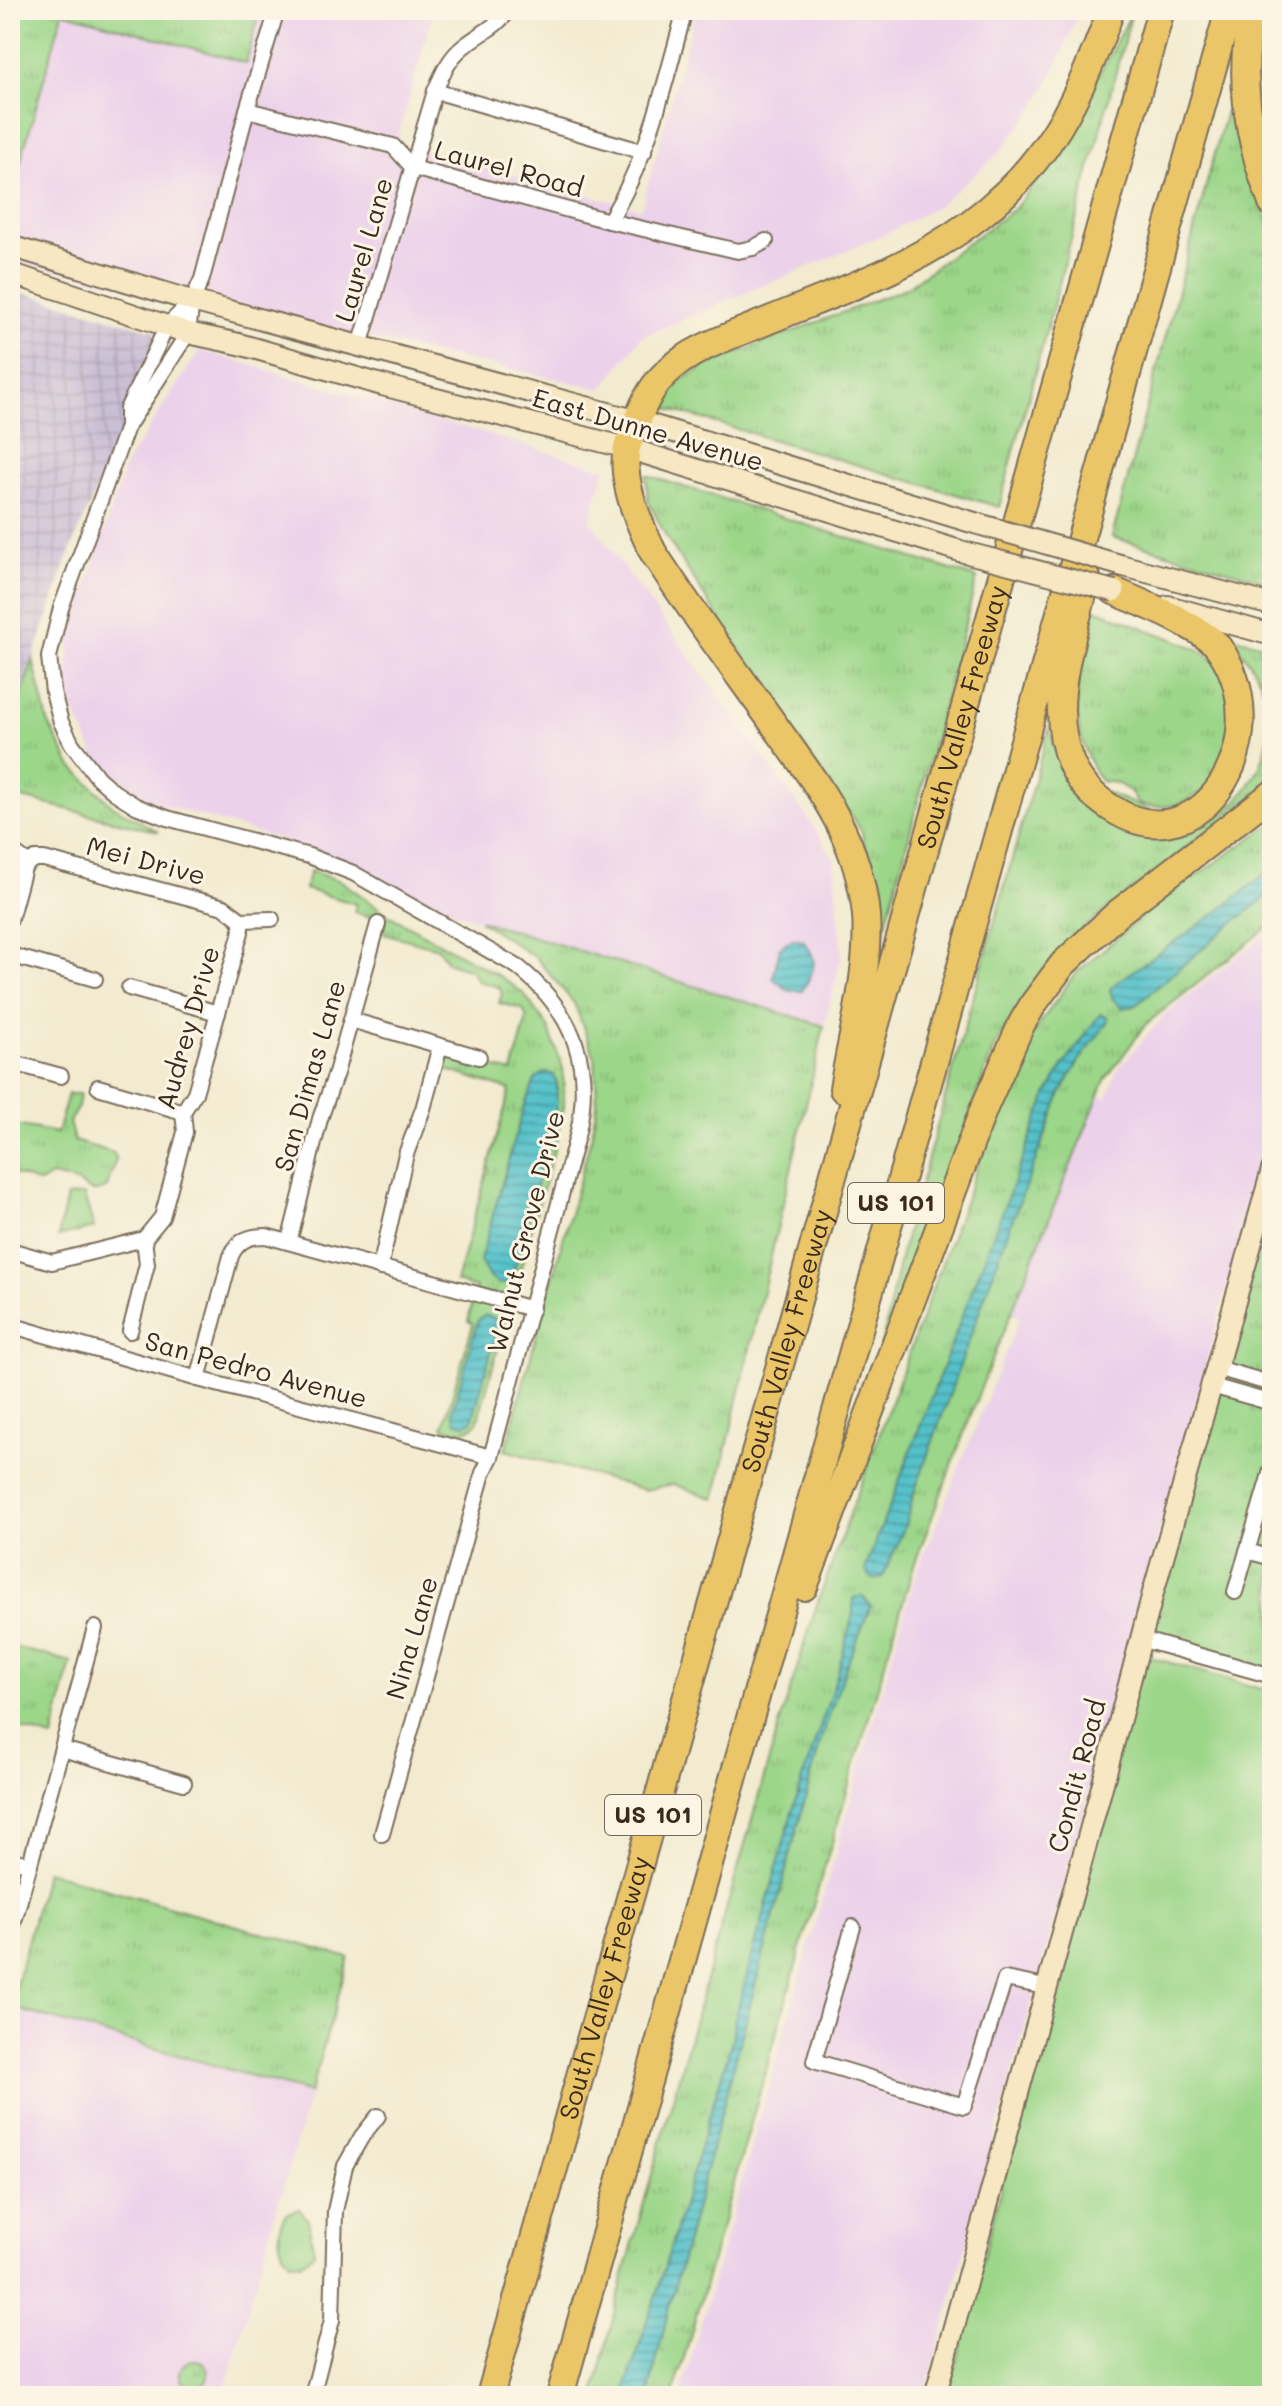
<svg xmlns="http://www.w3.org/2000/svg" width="1282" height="2406" font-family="Mali,sans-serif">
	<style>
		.built { fill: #ecd1ea }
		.industrial { fill: url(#industrial-grid) }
		.grass { fill: url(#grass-tufts); stroke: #6b8054; stroke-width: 2 }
		.pitch { fill: #9bd689; stroke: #6b8054; stroke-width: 2 }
		.water { fill: url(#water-rules); stroke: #477674; stroke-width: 2 }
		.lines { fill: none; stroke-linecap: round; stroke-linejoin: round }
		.street-casing { stroke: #7b6e5c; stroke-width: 18 }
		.secondary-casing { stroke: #7b6e5c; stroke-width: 24 }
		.highway-casing { stroke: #7b6e5c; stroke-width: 30 }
		.street { stroke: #fff; stroke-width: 14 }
		.secondary { stroke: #f7e8c3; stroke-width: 20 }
		.highway { stroke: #ebc669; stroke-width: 26 }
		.secondary-bridge-casing { stroke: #7b6e5c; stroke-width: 24; stroke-linecap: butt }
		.secondary-bridge { stroke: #f7e8c3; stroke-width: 20 }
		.labels { text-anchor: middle; stroke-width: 6; stroke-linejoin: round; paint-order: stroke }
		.shield { fill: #fcf5e5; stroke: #75675a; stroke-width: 2 }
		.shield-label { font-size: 24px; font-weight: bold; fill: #3b2a1e }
		.street-label { font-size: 26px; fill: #3b2a1e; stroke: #fcf5e5 }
	</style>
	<defs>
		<pattern id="industrial-grid" width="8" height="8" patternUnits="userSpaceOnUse" patternTransform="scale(2)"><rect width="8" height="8" fill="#cbbfd5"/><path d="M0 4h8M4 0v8" fill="none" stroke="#afa4b6"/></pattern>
		<pattern id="grass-tufts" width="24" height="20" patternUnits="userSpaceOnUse" patternTransform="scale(2)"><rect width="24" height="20" fill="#9bd689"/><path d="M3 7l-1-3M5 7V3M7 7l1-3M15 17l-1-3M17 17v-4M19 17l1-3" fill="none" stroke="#86b876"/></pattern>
		<pattern id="water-rules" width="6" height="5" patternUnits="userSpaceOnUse" patternTransform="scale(2)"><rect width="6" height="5" fill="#53c1ca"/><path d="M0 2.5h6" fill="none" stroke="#469da3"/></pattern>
	</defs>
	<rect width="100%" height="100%" fill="#fcf5e5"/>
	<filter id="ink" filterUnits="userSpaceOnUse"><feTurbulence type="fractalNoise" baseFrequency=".0125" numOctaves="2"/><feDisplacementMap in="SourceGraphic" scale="16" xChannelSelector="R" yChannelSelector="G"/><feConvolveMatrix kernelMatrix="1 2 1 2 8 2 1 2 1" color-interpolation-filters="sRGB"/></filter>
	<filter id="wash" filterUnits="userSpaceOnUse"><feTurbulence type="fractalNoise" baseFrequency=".006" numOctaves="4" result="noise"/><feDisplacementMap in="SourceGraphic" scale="32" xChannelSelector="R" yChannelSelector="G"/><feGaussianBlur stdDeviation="1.8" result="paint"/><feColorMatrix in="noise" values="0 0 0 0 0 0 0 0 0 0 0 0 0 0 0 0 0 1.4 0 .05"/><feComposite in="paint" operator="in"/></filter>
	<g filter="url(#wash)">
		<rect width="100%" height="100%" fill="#f2ebd0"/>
		<g class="built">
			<path d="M260 10H434L396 144 641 209 696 10H1079L1058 63 1035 107 998 154 939 205 886 234 641 337 602 389 10 261V198L63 12 245 63Z"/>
			<path d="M200 350 605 469 590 521 807 817 834 859 842 955 824 1026 431 905 354 862 151 801 97 761 67 694 70 639 126 463Z"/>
			<path d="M1272 929V1124L1146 1579 925 2396H680L914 1579 1020 1317 1003 1311 1090 1094 1107 1098 1117 1070 1166 1013Z"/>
			<path d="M46 1871 349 1958 223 2396H64L10 2380V2003Z"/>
		</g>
		<path class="industrial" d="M10 289 165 334 72 546 33 659 10 735Z"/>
		<g class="grass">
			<path d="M10 10H260L246 63 63 12 10 198Z"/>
			<path d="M1266 10H1272V163C1261 129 1257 44 1266 10Z"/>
			<path d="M1132 12 999 507 659 406 668 388 709 364 906 288 1015 208 1056 156Z"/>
			<path d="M1226 111 1272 231V583L1112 537Z"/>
			<path d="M646 475 977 578 881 942 862 832 754 672 667 538 648 501Z"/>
			<path d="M1090 607 1198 649 1216 662 1240 702 1212 787 1178 805 1156 807 1138 804 1130 791 1116 783 1101 781C1062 724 1080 669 1090 607Z"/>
			<path d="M1228 636 1272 647V780L1072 937 1035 980 993 1050 880 1365H877L901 1254 1049 728 1059 762 1067 777 1191 827C1203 822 1215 818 1225 811 1259 784 1279 736 1265 693 1258 671 1243 653 1228 636Z"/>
			<path d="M33 659 48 722 71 766 113 806 159 832 10 795V735Z"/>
			<path d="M1272 824V924L1146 1024 1105 1080 984 1380 914 1565 813 1906 673 2396H594L625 2271 699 2005 777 1732 817 1604 1019 1053 1075 974 1161 900Z"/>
			<path d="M310 871 341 881 390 916 501 977 523 993 548 1027 563 1068 564 1107 555 1146 477 1423C465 1435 457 1431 443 1427L473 1324 468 1321 476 1288 456 1282 510 1090 441 1068 445 1055 512 1072 527 1018 523 1009 499 1003 502 993 499 987 477 981 471 970 448 963 438 948 383 933 385 921 354 912 356 904 305 889Z"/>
			<path d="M479 920 824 1026 715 1499 673 1484 645 1490 505 1450 591 1138 597 1103 595 1058 574 1003 536 958Z"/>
			<path d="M68 1094H80L78 1107 69 1122 74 1141 114 1153 116 1159 107 1187C90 1196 92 1190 78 1183 70 1179 60 1178 51 1176L40 1183 10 1173V1132L17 1125 57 1133Z"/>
			<path d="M84 1195 94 1228 58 1237 67 1197Z"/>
			<path d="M1272 1196V1669L1149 1634Z"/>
			<path d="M10 1646 71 1662 53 1738 10 1726Z"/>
			<path d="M46 1871 349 1958 310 2093 10 2007Z"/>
			<circle cx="194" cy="2374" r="14"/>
		</g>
		<g class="pitch">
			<path d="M1136 1653 1272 1692V2396H948Z"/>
			<path d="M299 2209 308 2219 314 2253 300 2263 290 2261C276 2247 277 2231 286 2214Z"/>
		</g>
		<g class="water">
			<path d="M1272 868V893L1230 925 1135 1006 1122 1008 1112 998 1110 989 1116 983 1223 908Z"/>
			<path d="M792 939 804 941C820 962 814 971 802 991H789L773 978 780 947Z"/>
			<path d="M1100 1014 1108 1018 1107 1023 1079 1061 1062 1091 1009 1229 913 1496 905 1526 883 1577 872 1579 865 1570 1047 1095 1062 1068Z"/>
			<path d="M546 1072 554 1075 557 1084V1107L512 1279 506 1283 498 1284 489 1277 480 1261 523 1109 536 1078Z"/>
			<path d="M485 1315 494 1318 498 1327 472 1421 466 1424 456 1422 452 1412 478 1320Z"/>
			<path d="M858 1597H863L871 1606 846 1667 822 1736 669 2308 648 2396H623L659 2286 732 2040 735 2018 793 1809 837 1675 853 1614V1598Z"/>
		</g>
	</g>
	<g filter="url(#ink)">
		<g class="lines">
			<g class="street-casing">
				<g id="street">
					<path d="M435 91 644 152"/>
					<path d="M247 110 393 146 413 168 609 221 738 251 753 248 766 241"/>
					<path d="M609 221C649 157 665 82 685 10"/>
					<path d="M192 301 188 333 127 427 61 608 49 657 53 692 61 722 72 744 98 778 114 792 136 806 167 818 309 856 353 873 518 967C574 1012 594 1066 577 1136L491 1457 483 1473 382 1834"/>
					<path d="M360 346 435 91C442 75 449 58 463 47 479 34 497 27 509 10"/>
					<path d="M127 426V409L167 326 192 301 202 279 247 110 277 10"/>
					<path d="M10 850 28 863 35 859H44L224 907 241 920 272 919"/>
					<path d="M10 920 24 868 28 863"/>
					<path d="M10 955 95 979"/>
					<path d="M129 988 218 1013"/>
					<path d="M351 1020 479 1057"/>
					<path d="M10 1062 61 1076"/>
					<path d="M98 1087 183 1112"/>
					<path d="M289 1242 320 1119 336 1073 378 924"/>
					<path d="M10 1250 52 1262 144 1239"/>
					<path d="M380 1268 406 1154 423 1109 440 1046"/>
					<path d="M10 1325 198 1379 491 1457"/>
					<path d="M130 1331 147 1264 144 1239 162 1217 185 1132 183 1112 195 1093 241 932V920"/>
					<path d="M1217 1368 1272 1384"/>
					<path d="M198 1379 231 1256C238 1240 249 1236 266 1236L532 1309"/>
					<path d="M1212 1386 1272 1403"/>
					<path d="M1247 1551 1272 1558"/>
					<path d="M1235 1592 1272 1467"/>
					<path d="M1140 1639 1272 1676"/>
					<path d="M62 1749 184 1783"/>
					<path d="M10 1859 30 1865"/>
					<path d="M853 1927 814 2061 964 2106 1005 1979 1045 1987"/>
					<path d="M10 1936 95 1628"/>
					<path d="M10 2393 21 2396"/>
					<path d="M312 2396 332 2320 335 2211 345 2166 362 2136 378 2116"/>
				</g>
			</g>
			<g class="secondary-casing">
				<g id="secondary">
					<path d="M10 246 192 301 638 421 968 521"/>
					<path d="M10 273 188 333 239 344 382 385 627 448 960 551"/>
					<path d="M1120 565 1272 605"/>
					<path d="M1168 606 1272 635"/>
					<path d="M935 2396 1109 1761 1153 1593 1272 1170"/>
				</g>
			</g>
			<g class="highway-casing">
				<g id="highway">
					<path d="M1252 10C1237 77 1248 140 1272 203"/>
					<path d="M1087 578C1074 635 1046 705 1071 763 1079 783 1094 797 1111 808 1205 870 1282 730 1216 644 1187 620 1148 606 1114 591"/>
					<path d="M843 1089C852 1033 870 971 866 915 858 832 814 781 768 716 729 662 689 608 653 552 639 524 620 479 627 448 629 438 636 429 638 419 644 402 652 386 666 373 692 348 729 337 762 323 832 294 908 269 969 224 1048 166 1079 99 1111 10"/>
					<path d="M804 1587 984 1108 1022 1023 1034 1003 1063 964 1118 913 1272 794"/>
					<path id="s1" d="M490 2396 1161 10"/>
					<path d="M560 2396 1229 10"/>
				</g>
			</g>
			<use href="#street" class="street"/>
			<use href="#secondary" class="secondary"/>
			<use href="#highway" class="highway"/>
			<g class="secondary-bridge-casing">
				<g id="secondary-bridge">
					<path d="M968 521 1120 565"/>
					<path d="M960 551 1114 591"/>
				</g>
			</g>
			<use href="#secondary-bridge" class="secondary-bridge"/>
		</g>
	</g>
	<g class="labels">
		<g class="shield">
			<rect x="848" y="1183" width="96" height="40" rx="6"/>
			<rect x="605" y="1795" width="96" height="40" rx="6"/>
		</g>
		<g class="shield-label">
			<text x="896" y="1211">US 101</text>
			<text x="653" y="1823">US 101</text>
		</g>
		<g class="street-label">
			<text transform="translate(509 169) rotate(15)" y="9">Laurel Road</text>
			<text transform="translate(364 250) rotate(-74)" y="9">Laurel Lane</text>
			<text transform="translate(648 430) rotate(16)" y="9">East Dunne Avenue</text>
			<text dy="9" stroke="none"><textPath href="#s1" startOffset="1744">South Valley Freeway</textPath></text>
			<text transform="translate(146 861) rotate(15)" y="9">Mei Drive</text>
			<text transform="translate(188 1028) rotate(-74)" y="9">Audrey Drive</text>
			<text transform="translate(310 1076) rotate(-74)" y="9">San Dimas Lane</text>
			<text transform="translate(526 1232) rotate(-76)" y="9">Walnut Grove Drive</text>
			<text dy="9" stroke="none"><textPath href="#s1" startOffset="1096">South Valley Freeway</textPath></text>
			<text transform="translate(256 1370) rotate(15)" y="9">San Pedro Avenue</text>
			<text transform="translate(412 1638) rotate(-74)" y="9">Nina Lane</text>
			<text transform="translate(1077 1776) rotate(-75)" y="9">Condit Road</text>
			<text dy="9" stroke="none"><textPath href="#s1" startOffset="424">South Valley Freeway</textPath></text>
		</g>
	</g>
	<rect width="1282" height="2406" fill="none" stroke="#fcf5e5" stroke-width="40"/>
</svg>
